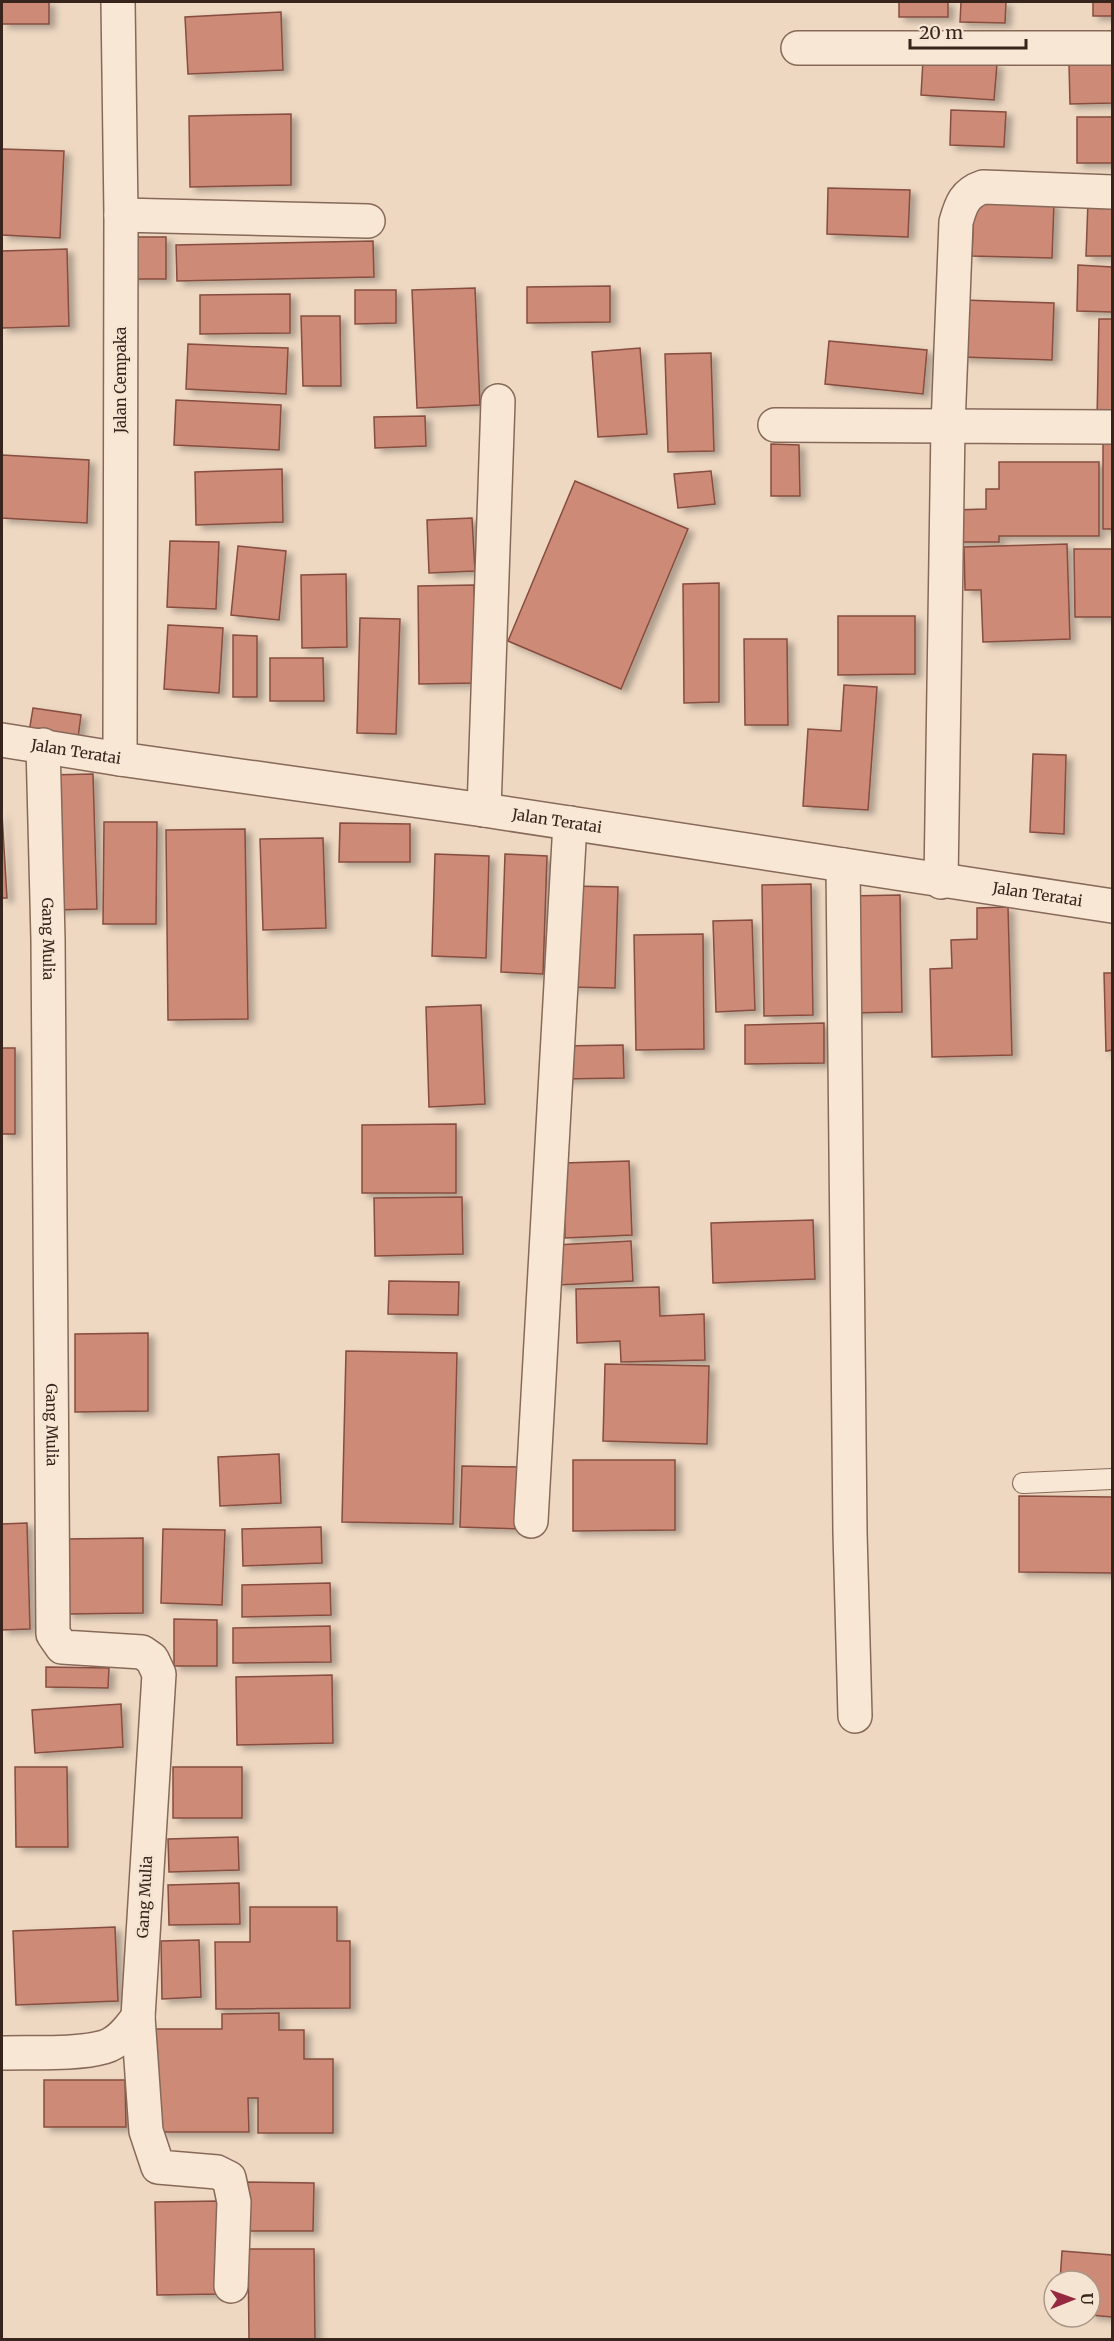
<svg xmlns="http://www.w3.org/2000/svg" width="1114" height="2341" font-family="Merriweather,serif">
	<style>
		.building { fill: #cc8a77; stroke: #864d3f; stroke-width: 1.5; filter: url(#shadow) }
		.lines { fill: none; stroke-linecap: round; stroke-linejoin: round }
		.service-casing { stroke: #876959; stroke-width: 22 }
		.minor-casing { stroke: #876959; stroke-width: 36 }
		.service { stroke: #f9e7d5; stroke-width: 20 }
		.minor { stroke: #f9e7d5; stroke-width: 33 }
		.labels { text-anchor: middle; stroke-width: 5; stroke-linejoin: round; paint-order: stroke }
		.street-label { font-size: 15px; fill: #37251d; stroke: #f5e4d1 }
	</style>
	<defs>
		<filter id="shadow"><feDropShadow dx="6" dy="4" stdDeviation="3" flood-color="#0004"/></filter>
	</defs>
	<rect width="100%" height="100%" fill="#eed8c2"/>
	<g class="building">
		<rect x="2" y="2" width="47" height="22"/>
		<rect x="899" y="2" width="49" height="15"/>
		<path d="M961 2H1006L1005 23 960 22Z"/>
		<rect x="1093" y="2" width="19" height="14"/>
		<path d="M281 12 283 70 188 74 185 17Z"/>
		<path d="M923 60 997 64 994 100 921 95Z"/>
		<path d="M1112 63V103L1070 104 1069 64Z"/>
		<path d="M951 110 1006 112 1004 147 950 145Z"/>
		<path d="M291 114V185L190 187 189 116Z"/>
		<rect x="1077" y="117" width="35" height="46"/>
		<path d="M2 149 64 151 60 238 2 235Z"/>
		<path d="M828 188 910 190 908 237 827 234Z"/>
		<path d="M974 200 1054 203 1052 258 972 256Z"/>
		<path d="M1088 201 1112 202V256H1086Z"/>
		<rect x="130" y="237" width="36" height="42"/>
		<path d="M373 241 374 277 177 281 176 245Z"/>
		<path d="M67 249 69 326 2 328V251Z"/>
		<path d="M1078 265 1112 267V312L1077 311Z"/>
		<path d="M610 286V322L527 323V287Z"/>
		<path d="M475 288 480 405 417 408 412 290Z"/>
		<path d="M355 290H396V323L355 324Z"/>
		<path d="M290 294V333L200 334V295Z"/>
		<path d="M963 300 1054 303 1052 360 961 357Z"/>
		<path d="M301 316H340L341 386H303Z"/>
		<path d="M1099 319H1112V420H1097Z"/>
		<path d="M829 341 927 350 923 394 825 384Z"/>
		<path d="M188 344 288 348 286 394 186 389Z"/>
		<path d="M640 348 647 434 598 437 592 352Z"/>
		<path d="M711 353 714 451 668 452 665 354Z"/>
		<path d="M176 400 281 405 279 450 174 445Z"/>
		<path d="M425 416 426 446 375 448 374 417Z"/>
		<rect x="1103" y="441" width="9" height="88"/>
		<path d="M771 444 799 445 800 496H771Z"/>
		<path d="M2 455 89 460 87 523 2 518Z"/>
		<path d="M999 462H1099V536H999V542H955L954 510 986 509V489H999Z"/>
		<path d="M282 469 283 522 196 525 195 472Z"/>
		<path d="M711 471 715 504 678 508 674 474Z"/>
		<path d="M575 481 688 529 621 689 508 641Z"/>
		<path d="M472 518 475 571 429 573 427 520Z"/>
		<path d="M170 541 219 542 216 609 167 607Z"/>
		<path d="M1067 544 1070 639 983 642 981 590H965L964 547Z"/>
		<path d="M238 546 286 551 279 620 231 615Z"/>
		<path d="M1074 549H1112V617H1075Z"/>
		<path d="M346 574 347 647 302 648 301 575Z"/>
		<path d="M719 583V702L684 703 683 584Z"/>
		<path d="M474 585 476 683 419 684 418 586Z"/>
		<path d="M838 616H915V674L838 675Z"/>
		<path d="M360 618 400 619 396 734 357 733Z"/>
		<path d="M168 625 223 628 219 693 164 689Z"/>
		<path d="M233 635 257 636V697H233Z"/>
		<path d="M744 639H787L788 725H745Z"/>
		<path d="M270 658H323L324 701H270Z"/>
		<path d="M844 685 877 687 868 810 803 806 808 729 841 731Z"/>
		<path d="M33 708 81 715 78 738 29 732Z"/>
		<path d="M1033 754 1066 755 1064 834 1030 832Z"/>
		<path d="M93 774 97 909 52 910 48 775Z"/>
		<path d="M2 814 7 898H2Z"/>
		<path d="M104 822H157L156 924H103Z"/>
		<path d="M340 823 410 824V862H339Z"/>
		<path d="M245 829 248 1019 168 1020 166 830Z"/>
		<path d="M323 838 326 928 263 930 260 839Z"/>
		<path d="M435 854 489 856 486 958 432 956Z"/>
		<path d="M505 854 547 856 543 974 501 972Z"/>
		<path d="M811 884 813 1015 764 1016 762 885Z"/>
		<path d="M571 886 618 887 615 988 569 987Z"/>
		<path d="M900 895 902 1012 850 1013 848 896Z"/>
		<path d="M1008 907 1012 1055 932 1057 930 969 952 968 951 940 977 939V908Z"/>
		<path d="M752 920 755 1010 716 1012 713 921Z"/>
		<path d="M703 934 704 1049 636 1050 634 935Z"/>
		<path d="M1104 973H1112V1050L1106 1051Z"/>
		<path d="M481 1005 485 1104 429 1107 426 1007Z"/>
		<path d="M824 1023V1063L745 1064V1025Z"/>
		<path d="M623 1045 624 1078 562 1079 561 1046Z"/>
		<rect x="2" y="1048" width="13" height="86"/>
		<path d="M456 1124V1193H362V1125Z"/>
		<path d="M629 1161 632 1235 565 1238 563 1163Z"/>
		<path d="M462 1197 463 1254 375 1256 374 1198Z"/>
		<path d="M813 1220 815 1279 713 1283 711 1223Z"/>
		<path d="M631 1241 633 1281 558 1285 555 1245Z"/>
		<path d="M389 1281 459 1282 458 1315 388 1314Z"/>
		<path d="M659 1287 660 1316 704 1314 705 1360 621 1362 620 1341 577 1343 576 1289Z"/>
		<path d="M148 1333V1411L75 1412V1334Z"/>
		<path d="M346 1351 457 1353 453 1524 342 1522Z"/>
		<path d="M605 1364 709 1366 707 1444 603 1441Z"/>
		<path d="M279 1454 281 1503 220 1506 218 1457Z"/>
		<path d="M573 1460H675V1530L573 1531Z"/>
		<path d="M462 1466 520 1467 519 1529 460 1527Z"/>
		<path d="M1019 1496 1112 1497V1573L1019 1572Z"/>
		<path d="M27 1523 30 1629 2 1630V1524Z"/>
		<path d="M321 1527 322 1563 243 1566 242 1529Z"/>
		<path d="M163 1529 225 1530 222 1605 161 1603Z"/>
		<path d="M143 1538V1613L67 1614V1539Z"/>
		<path d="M330 1583 331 1615 242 1617V1585Z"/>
		<path d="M174 1619 217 1620V1666H174Z"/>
		<path d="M330 1626 331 1662 233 1663V1628Z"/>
		<path d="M46 1667 109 1668 108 1688 46 1687Z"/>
		<path d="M332 1675 333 1743 237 1745 236 1677Z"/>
		<path d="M121 1704 123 1747 35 1753 32 1710Z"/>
		<path d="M15 1767H67L68 1847H16Z"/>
		<rect x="173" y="1767" width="69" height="51"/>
		<path d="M238 1837 239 1870 169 1872 168 1839Z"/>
		<path d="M239 1883 240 1924 169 1925 168 1885Z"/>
		<path d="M250 1907H337V1941H350V2008L216 2009 215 1942H250Z"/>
		<path d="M115 1927 118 2001 16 2005 13 1931Z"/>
		<path d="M199 1940 201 1997 162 1999 161 1941Z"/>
		<path d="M279 2013V2030H304V2059H333V2133H258V2098H248L249 2132H160L151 2029H222V2014Z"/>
		<path d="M44 2080H125L126 2127H44Z"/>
		<path d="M246 2182 314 2183 313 2231H245Z"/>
		<path d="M220 2201 222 2294 157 2295 155 2202Z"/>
		<path d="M248 2249H314L315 2340H249Z"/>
		<path d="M1062 2251 1112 2255V2317L1090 2315V2281H1060Z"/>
	</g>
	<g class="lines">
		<g class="service-casing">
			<path id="service" d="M1023 1483 1112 1479"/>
		</g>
		<g class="minor-casing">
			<g id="minor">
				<path d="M118 2 121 215 120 759"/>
				<path d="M798 48H1112"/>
				<path d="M121 215 368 221"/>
				<path d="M775 425 948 426 956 222C961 204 965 193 983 187L1112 192"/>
				<path id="s1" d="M2 740 120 759 484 810 1112 906"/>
				<path id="s2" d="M43 745 48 939 53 1634 62 1647 142 1652 152 1659 159 1674 138 2017 146 2131 158 2167 217 2172 229 2178 234 2202 231 2286"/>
				<path d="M484 810 498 401"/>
				<path d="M843 865 850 1532 855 1716"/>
				<path d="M941 882 948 426 1112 427"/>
				<path d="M531 1521 570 823"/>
				<path d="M2 2053C32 2052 76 2055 104 2047 119 2043 130 2028 138 2017"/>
			</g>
		</g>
		<use href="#service" class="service"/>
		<use href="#minor" class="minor"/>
	</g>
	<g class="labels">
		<g class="street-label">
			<text transform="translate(121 380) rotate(-90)" y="5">Jalan Cempaka</text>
			<text dy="5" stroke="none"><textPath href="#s1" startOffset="75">Jalan Teratai</textPath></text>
			<text dy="5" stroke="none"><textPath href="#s1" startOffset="561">Jalan Teratai</textPath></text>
			<text dy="5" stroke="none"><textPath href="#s1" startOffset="1047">Jalan Teratai</textPath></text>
			<text dy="5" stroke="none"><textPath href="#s2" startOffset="194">Gang Mulia</textPath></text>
			<text dy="5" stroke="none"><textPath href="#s2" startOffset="680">Gang Mulia</textPath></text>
			<text transform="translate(145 1897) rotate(-87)" y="5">Gang Mulia</text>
		</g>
	</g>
	<rect width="1114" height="2341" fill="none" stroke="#37251d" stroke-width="6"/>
	<g transform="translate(1072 2299) rotate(89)"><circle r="28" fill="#f5e4d1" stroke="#a99889" stroke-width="1.5"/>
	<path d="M0-4.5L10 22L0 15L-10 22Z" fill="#96293f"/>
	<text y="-9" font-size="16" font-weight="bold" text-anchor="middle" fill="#37251d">U</text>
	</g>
	<path d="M910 39v9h116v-9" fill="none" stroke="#37251d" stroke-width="3"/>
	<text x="919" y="39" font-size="18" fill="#37251d" stroke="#f5e4d1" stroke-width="4.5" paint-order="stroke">20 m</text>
</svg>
